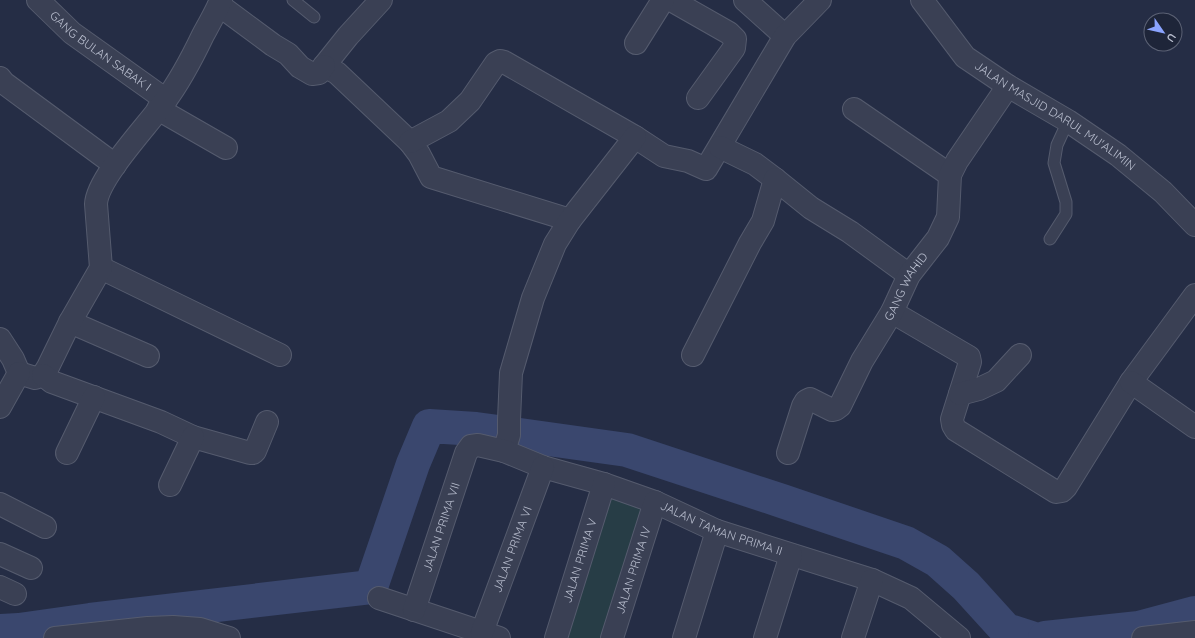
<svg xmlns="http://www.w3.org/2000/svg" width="1195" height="638" font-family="Quicksand,sans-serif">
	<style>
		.green { fill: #273d46 }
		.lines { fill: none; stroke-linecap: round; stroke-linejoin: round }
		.river { stroke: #3a476e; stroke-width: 34 }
		.service-casing { stroke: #555b6e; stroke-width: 13 }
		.minor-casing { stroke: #555b6e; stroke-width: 24 }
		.service { stroke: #3a4054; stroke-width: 11 }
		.minor { stroke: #3a4054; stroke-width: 22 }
		.labels { text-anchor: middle; stroke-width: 3; stroke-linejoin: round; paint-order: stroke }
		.street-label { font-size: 12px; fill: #b7bccd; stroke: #1e2539 }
	</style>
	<rect width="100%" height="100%" fill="#252d45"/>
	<path class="green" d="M609 490 648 505 607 638H561Z"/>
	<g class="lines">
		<g class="river">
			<path d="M0 631 19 630 90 620 371 587 413 464 429 426 476 429 627 450 782 501 906 543 938 561 966 586 1006 630 1031 638"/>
			<path d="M1045 638 1139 628 1195 613"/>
		</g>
		<g class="service-casing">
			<g id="service">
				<path d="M293 0 314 17"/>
				<path d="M1050 239 1066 214V202L1054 163 1057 145 1068 121"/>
			</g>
		</g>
		<g class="minor-casing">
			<g id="minor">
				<path id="s1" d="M38 0 72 33 166 100"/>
				<path d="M381 0 348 36 324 66 337 73 410 142 419 154 431 177 570 220"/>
				<path d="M671 0 729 33 735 39 734 48 698 98"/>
				<path d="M745 0 785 36"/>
				<path id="s2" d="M922 0 965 57 1008 86 1068 121 1118 155 1163 192 1195 225"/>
				<path d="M219 5 273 45 288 54 300 67 312 74 319 73 324 66"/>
				<path d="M636 43 663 0"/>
				<path d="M0 78 4 83 115 165"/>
				<path d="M158 109 226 148"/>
				<path d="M854 109 950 175"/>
				<path d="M410 142 449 121 470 101 496 63 500 61 504 62 635 137 664 156 688 161 706 169 785 36 820 0"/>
				<path d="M720 147 755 164 775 179"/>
				<path d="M101 268 280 355"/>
				<path d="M892 312 969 357 970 362 952 419 953 425 956 430 1056 492 1062 491 1066 487 1131 382 1195 295"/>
				<path d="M70 322 148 356"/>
				<path d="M0 339 13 359 19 373"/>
				<path d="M693 355 750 243 763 221 775 179 811 208 850 232 909 275"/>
				<path d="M19 373 35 378 43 375 48 367 70 322 101 268 96 204C97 178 149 124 165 101 180 81 192 58 203 35 209 24 216 12 221 0"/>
				<path d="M43 375 52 382 161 422 193 437 250 453H253L255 451 267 422"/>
				<path d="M1131 382 1195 427"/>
				<path d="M960 394 979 389 996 381 1020 355"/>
				<path d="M0 407 19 373"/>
				<path d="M504 451 509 435V420L511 373 533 298 555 244 570 220 635 137"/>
				<path d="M67 453 94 397"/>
				<path id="s3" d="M788 453 803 406 806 401 810 399 832 410 836 409 840 406 862 361 892 312 909 275 920 261 938 238 948 217 950 175 957 161 1008 86"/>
				<path d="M170 485 193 437"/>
				<path d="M0 504 45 527"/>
				<path d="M0 554 31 568"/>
				<path d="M0 587 15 594"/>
				<path d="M379 598 499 638"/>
				<path id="s4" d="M414 610 466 453 471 446 478 445 504 451 543 467 604 484 655 502 717 531 872 580 911 598 959 638"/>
				<path id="s5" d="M482 632 543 467"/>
				<path d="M55 638 148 628 173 627 200 629 229 638"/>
				<path id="s6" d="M556 638 604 484"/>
				<path id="s7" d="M612 638 655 502"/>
				<path d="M684 638 717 531"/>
				<path d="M765 638 791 555"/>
				<path d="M853 638 872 580"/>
				<path d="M1143 638 1195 632"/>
			</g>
		</g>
		<use href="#service" class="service"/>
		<use href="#minor" class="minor"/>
	</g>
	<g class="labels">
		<g class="street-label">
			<text dy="4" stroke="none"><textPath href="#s1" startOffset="81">GANG BULAN SABAK I</textPath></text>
			<text dy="4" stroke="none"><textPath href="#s2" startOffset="179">JALAN MASJID DARUL MU'ALIMIN</textPath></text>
			<text dy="4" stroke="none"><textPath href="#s3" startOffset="230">GANG WAHID</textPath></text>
			<text dy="4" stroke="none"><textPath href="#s4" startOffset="87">JALAN PRIMA VII</textPath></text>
			<text dy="4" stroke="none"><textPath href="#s4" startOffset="439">JALAN TAMAN PRIMA II</textPath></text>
			<text dy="4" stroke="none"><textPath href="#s5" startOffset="88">JALAN PRIMA VI</textPath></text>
			<text dy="4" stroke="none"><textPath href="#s6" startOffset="81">JALAN PRIMA V</textPath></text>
			<text dy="4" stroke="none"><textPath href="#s7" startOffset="71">JALAN PRIMA IV</textPath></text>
		</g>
	</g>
	<g transform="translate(1163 32) rotate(124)"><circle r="19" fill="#1e2539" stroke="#5b6174"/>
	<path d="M0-3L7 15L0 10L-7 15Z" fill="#8ba4ff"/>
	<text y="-6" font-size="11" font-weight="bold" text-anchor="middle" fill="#b7bccd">U</text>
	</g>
</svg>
